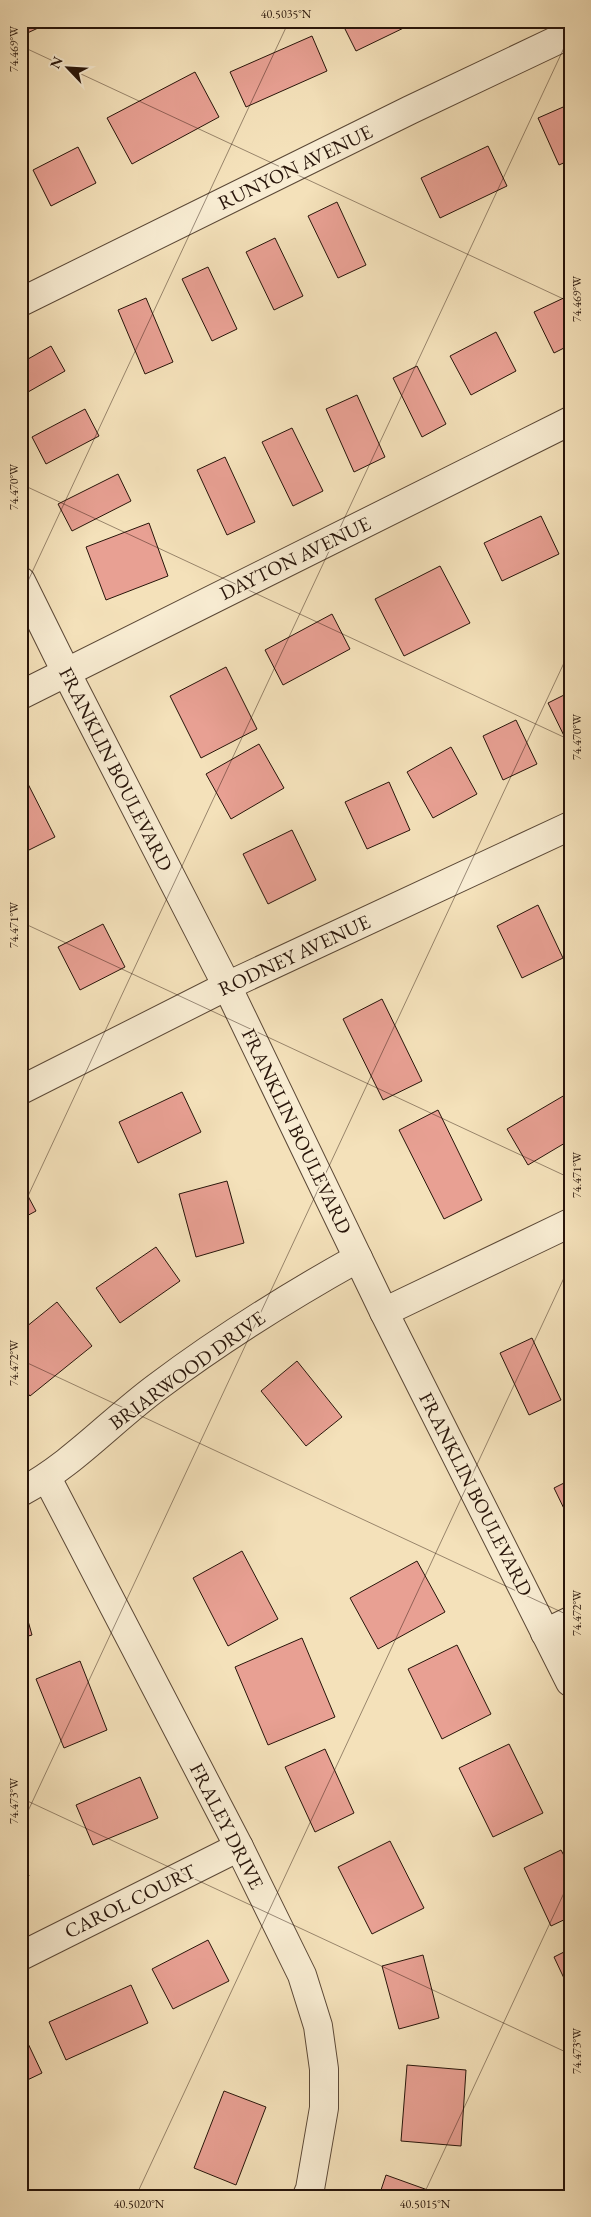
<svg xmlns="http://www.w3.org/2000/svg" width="591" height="2217" font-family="'EB Garamond',serif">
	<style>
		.building { fill: #e8a093; stroke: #28150a }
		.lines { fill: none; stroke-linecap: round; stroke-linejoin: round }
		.minor-casing { stroke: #5b4836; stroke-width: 30 }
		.minor { stroke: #f8ecd2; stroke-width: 28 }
		.ticks { fill: none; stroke: #28150a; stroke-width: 1; stroke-opacity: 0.45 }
		.labels { text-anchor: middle; stroke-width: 4; stroke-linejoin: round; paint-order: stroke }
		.street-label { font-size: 20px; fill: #28150a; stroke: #f8ecd2 }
		.neatline { fill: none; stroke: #28150a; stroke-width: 2 }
		.ticks-label { font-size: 12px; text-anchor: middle; fill: #28150a }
	</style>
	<rect width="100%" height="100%" fill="#f4e1ba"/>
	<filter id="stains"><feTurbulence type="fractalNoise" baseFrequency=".004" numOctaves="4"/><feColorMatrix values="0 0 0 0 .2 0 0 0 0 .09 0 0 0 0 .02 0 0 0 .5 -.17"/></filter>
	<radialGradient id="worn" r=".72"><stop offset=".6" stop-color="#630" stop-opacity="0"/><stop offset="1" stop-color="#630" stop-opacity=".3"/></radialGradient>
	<g class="building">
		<path d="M21 21H53L21 36Z"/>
		<path d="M341 21H415L416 22 356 51Z"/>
		<path d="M312 36 327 71 246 107 230 72Z"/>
		<path d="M195 72 219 117 132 164 107 118Z"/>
		<path d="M570 104V160L559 165 538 118Z"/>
		<path d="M488 146 507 186 440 218 421 178Z"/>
		<path d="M78 147 96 183 51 206 33 170Z"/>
		<path d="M337 202 366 265 338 278 308 216Z"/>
		<path d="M275 238 303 296 274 310 246 252Z"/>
		<path d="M208 267 237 329 212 341 182 279Z"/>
		<path d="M570 295V345L554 353 534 312Z"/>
		<path d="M146 298 173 362 145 374 118 310Z"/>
		<path d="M496 332 516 371 471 395 450 356Z"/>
		<path d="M51 346 65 371 21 396V363Z"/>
		<path d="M417 366 446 424 422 437 393 378Z"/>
		<path d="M357 395 385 457 354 472 326 409Z"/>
		<path d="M85 409 99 436 46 464 32 437Z"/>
		<path d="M292 428 323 491 293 506 262 442Z"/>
		<path d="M225 457 255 522 227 535 197 470Z"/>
		<path d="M118 474 131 501 72 531 58 504Z"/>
		<path d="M541 516 559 554 502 581 484 543Z"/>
		<path d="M149 523 168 576 106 600 86 547Z"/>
		<path d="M440 566 470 623 404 656 375 599Z"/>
		<path d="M332 614 350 649 283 685 265 650Z"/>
		<path d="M226 667 257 729 201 758 170 696Z"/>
		<path d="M570 692V748L548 703Z"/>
		<path d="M516 720 537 764 503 780 483 736Z"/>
		<path d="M259 744 284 788 231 819 206 774Z"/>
		<path d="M451 747 477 794 433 818 407 772Z"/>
		<path d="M27 782 55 837 21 854V785Z"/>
		<path d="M389 782 410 830 367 849 345 802Z"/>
		<path d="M292 830 316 880 268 904 243 854Z"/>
		<path d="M538 905 563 958 522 978 497 926Z"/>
		<path d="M103 924 125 967 80 990 58 947Z"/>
		<path d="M382 999 422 1081 383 1100 343 1019Z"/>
		<path d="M182 1092 201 1132 138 1163 119 1122Z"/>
		<path d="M570 1092V1140L528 1165 507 1129Z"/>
		<path d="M438 1110 482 1200 444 1219 399 1130Z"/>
		<path d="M227 1181 244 1243 196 1257 179 1194Z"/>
		<path d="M21 1183 36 1211 21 1219Z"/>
		<path d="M156 1247 180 1281 120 1323 96 1288Z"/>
		<path d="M57 1302 92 1346 30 1396 21 1385V1331Z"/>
		<path d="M532 1338 561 1400 529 1415 500 1353Z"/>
		<path d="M297 1361 342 1417 306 1446 261 1391Z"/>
		<path d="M570 1480V1521L554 1488Z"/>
		<path d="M242 1551 278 1619 228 1646 193 1578Z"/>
		<path d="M417 1561 445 1612 378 1649 350 1598Z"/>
		<path d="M21 1596 32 1635 21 1638Z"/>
		<path d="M302 1638 335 1717 268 1745 235 1667Z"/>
		<path d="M457 1645 491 1714 442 1739 408 1669Z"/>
		<path d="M80 1661 107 1730 64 1748 36 1679Z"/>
		<path d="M509 1744 543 1813 493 1837 459 1768Z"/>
		<path d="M325 1749 354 1813 315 1832 285 1767Z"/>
		<path d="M140 1777 158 1818 93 1845 76 1805Z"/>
		<path d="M390 1841 424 1908 372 1934 338 1867Z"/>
		<path d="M561 1850 570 1867V1917L551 1926 524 1868Z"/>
		<path d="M21 1857 29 1876 21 1879Z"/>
		<path d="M208 1940 229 1981 173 2009 152 1969Z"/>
		<path d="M570 1949V1991L554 1957Z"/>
		<path d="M423 1955 439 2018 399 2029 382 1966Z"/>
		<path d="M131 1985 148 2023 66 2060 49 2022Z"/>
		<path d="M23 2033 42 2073 21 2083V2034Z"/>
		<path d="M407 2065 466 2070 461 2146 401 2141Z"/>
		<path d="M224 2091 266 2107 236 2185 194 2168Z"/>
		<path d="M386 2175 436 2193 435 2196H379Z"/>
	</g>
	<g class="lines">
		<g class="minor-casing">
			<g id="minor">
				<path d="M21 302 410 110 570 34"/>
				<path d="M21 581 66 672 227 986 384 1312 570 1682"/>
				<path d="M21 695 570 421"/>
				<path d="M21 1090 227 986 570 826"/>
				<path d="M384 1312 570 1223"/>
				<path d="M47 1478 239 1847 302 1975 318 2026 324 2069V2108L310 2189 307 2196"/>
				<path d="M21 1492C72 1465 111 1421 157 1387 221 1339 288 1297 358 1258"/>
				<path d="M545 1633 570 1621"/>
				<path d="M21 1956 239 1847"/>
			</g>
		</g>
		<use href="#minor" class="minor"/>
	</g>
	<path class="ticks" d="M21 46 570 302M21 484 570 740M21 596 289 21M21 922 570 1178M21 1211 570 35M21 1360 570 1616M21 1798 570 2054M21 1826 570 650M136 2196 570 1265M423 2196 570 1880"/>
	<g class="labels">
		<g class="street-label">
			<text transform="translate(295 167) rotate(-26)" y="7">RUNYON AVENUE</text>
			<text transform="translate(295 558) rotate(-26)" y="7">DAYTON AVENUE</text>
			<text transform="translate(116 769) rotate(63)" y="7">FRANKLIN BOULEVARD</text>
			<text transform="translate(294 955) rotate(-25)" y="7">RODNEY AVENUE</text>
			<text transform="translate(297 1131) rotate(64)" y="7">FRANKLIN BOULEVARD</text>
			<text transform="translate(187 1370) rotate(-36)" y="7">BRIARWOOD DRIVE</text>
			<text transform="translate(476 1494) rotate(63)" y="7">FRANKLIN BOULEVARD</text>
			<text transform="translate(227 1826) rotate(63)" y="7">FRALEY DRIVE</text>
			<text transform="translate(130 1901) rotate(-26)" y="7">CAROL COURT</text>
		</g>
	</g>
	<rect width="591" height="2217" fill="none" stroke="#f4e1ba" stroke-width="55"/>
	<g transform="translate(68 68) rotate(295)" stroke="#f8ecd2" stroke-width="4" paint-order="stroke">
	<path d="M0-4L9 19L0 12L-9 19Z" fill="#28150a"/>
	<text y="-8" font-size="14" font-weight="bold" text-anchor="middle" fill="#28150a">N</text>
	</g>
	<rect x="28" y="28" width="536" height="2162" class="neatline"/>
	<g class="ticks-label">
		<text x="286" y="18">40.5035°N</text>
		<text transform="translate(14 49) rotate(-90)" y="4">74.469°W</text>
		<text transform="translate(577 299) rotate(-90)" y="4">74.469°W</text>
		<text transform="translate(14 487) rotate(-90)" y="4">74.470°W</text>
		<text transform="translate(577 737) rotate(-90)" y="4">74.470°W</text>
		<text transform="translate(14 925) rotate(-90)" y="4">74.471°W</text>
		<text transform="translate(577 1175) rotate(-90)" y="4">74.471°W</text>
		<text transform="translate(14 1363) rotate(-90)" y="4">74.472°W</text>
		<text transform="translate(577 1613) rotate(-90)" y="4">74.472°W</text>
		<text transform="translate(14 1801) rotate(-90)" y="4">74.473°W</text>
		<text transform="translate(577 2051) rotate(-90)" y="4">74.473°W</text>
		<text x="139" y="2208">40.5020°N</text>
		<text x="425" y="2208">40.5015°N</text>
	</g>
	<rect width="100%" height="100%" filter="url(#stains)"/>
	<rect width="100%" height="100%" fill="url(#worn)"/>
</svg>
